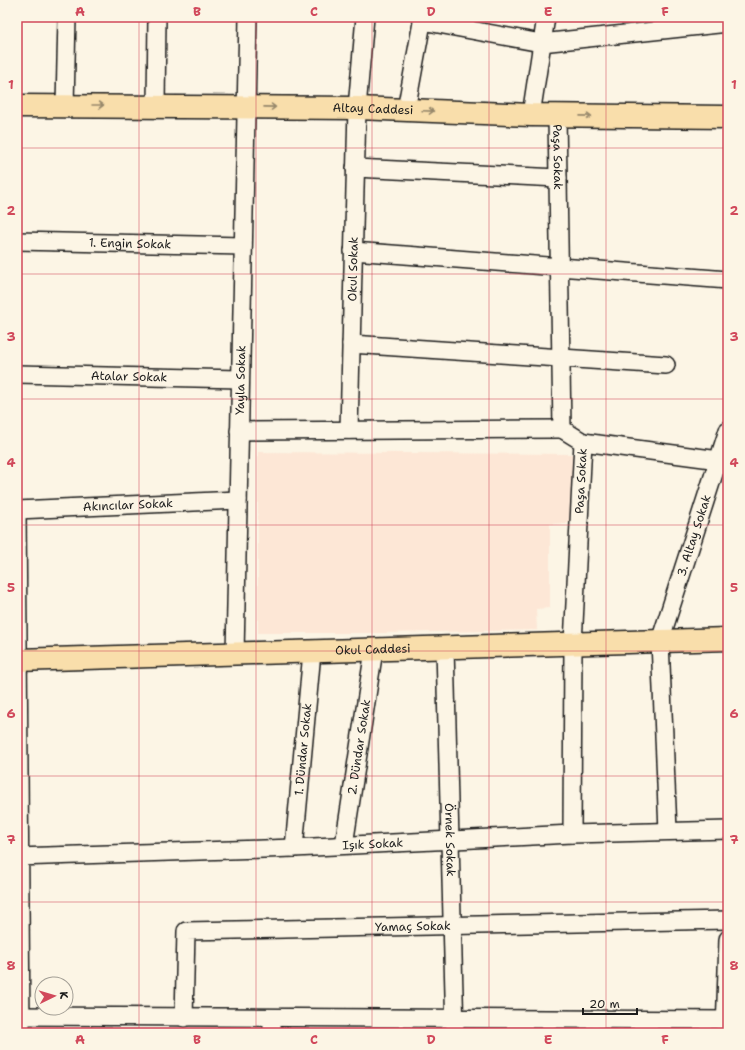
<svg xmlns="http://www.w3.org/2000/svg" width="745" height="1050" font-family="'Shantell Sans',sans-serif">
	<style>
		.built { fill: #fde7d6 }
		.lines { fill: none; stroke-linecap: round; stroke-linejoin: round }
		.minor-casing { stroke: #1c1c1c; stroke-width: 20 }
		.major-casing { stroke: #1c1c1c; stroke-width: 25 }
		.minor { stroke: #fcf5e5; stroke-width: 17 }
		.major { stroke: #f9deab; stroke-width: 22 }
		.oneway { stroke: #96876b }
		.grid { fill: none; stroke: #d1495b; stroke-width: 1; stroke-opacity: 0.55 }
		.labels { text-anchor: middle; stroke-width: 3; stroke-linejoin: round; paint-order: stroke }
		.street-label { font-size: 12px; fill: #1c1c1c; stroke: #fcf5e5 }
		.neatline { fill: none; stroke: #d1495b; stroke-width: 1.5 }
		.grid-label { font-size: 13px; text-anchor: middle; font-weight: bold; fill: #d1495b }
	</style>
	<rect width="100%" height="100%" fill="#fcf5e5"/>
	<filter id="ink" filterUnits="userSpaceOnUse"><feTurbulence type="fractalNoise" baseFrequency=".025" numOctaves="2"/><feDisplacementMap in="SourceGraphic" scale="8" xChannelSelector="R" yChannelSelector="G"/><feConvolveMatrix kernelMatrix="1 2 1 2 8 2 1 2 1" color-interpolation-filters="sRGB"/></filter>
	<g filter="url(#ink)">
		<g class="built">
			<path d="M258 452 573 454V523L550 524V608L536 609 537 630 383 633H258Z"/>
			<path d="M197 1028H262L263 1033H197Z"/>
		</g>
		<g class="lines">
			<g class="minor-casing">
				<g id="minor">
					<path d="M422 21 541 43 728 23"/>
					<path d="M65 105 67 17"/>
					<path d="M156 105 157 17"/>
					<path d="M406 110 423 17"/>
					<path d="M531 115 546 17"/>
					<path id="s1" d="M557 116 562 429 583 442 573 644 572 834"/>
					<path d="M355 168 558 178"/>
					<path id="s2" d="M17 241 243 246"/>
					<path d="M353 251 728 280"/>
					<path d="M351 344 666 365"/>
					<path id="s3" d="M17 374 240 379"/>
					<path id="s4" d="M349 430 357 108 365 17"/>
					<path d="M239 431 562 429"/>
					<path d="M583 442 719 460"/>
					<path d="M17 510 21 1033"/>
					<path id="s5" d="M17 510 238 500"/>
					<path id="s6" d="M445 648 455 1033"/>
					<path id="s7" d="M235 654 248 17"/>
					<path id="s8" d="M668 831 660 641 728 430"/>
					<path id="s9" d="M344 845 374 650"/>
					<path id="s10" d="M294 848 312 652"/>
					<path id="s11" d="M17 857 294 848 572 834 728 830"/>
					<path d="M17 1016 728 1020"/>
					<path id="s12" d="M184 1018 186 931 728 920"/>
					<path d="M272 1019V1033"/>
					<path d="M725 1033 728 939"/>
				</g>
			</g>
			<g class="major-casing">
				<g id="major">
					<path id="s13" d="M17 106 357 108 531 115 728 117"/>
					<path id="s14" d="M17 660 728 639"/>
				</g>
			</g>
			<use href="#minor" class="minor"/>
			<use href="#major" class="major"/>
		</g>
		<defs><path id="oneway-shaft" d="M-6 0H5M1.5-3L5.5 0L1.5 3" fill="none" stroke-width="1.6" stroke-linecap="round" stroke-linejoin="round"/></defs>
		<g class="oneway">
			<use href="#oneway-shaft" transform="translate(98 105)"/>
			<use href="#oneway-shaft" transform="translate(270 107) rotate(1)"/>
			<use href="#oneway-shaft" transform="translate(428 111) rotate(2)"/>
			<use href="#oneway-shaft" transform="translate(586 116) rotate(1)"/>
		</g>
	</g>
	<path class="grid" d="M139 17V1033M256 17V1033M372 17V1033M489 17V1033M606 17V1033M17 148H728M17 274H728M17 399H728M17 525H728M17 651H728M17 776H728M17 902H728"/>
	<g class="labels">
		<g class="street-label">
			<text dy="4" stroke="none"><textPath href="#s13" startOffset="356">Altay Caddesi</textPath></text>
			<text dy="4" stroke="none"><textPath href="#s1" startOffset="41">Paşa Sokak</textPath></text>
			<text dy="4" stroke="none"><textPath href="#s2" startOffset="113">1. Engin Sokak</textPath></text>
			<text dy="4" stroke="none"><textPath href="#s4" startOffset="161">Okul Sokak</textPath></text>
			<text dy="4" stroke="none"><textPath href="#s3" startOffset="112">Atalar Sokak</textPath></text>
			<text dy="4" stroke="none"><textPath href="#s7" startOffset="274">Yayla Sokak</textPath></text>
			<text transform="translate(581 481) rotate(-87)" y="4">Paşa Sokak</text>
			<text dy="4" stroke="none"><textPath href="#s5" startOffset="111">Akıncılar Sokak</textPath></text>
			<text dy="4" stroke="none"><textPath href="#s8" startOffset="301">3. Altay Sokak</textPath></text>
			<text dy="4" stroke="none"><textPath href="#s14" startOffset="356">Okul Caddesi</textPath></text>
			<text dy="4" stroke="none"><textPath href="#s9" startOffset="99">2. Dündar Sokak</textPath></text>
			<text dy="4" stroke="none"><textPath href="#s10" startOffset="99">1. Dündar Sokak</textPath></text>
			<text dy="4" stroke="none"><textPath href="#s6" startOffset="192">Örnek Sokak</textPath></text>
			<text dy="4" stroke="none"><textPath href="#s11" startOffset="356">Işık Sokak</textPath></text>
			<text dy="4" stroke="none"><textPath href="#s12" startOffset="314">Yamaç Sokak</textPath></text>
		</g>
	</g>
	<rect width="745" height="1050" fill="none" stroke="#fcf5e5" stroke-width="44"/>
	<g transform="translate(54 996) rotate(85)"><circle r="19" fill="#fcf5e5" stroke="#a29e95"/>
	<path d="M0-3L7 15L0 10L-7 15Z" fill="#d1495b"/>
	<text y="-6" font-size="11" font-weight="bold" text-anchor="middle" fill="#1c1c1c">K</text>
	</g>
	<path d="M583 1008v6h54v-6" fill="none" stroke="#1c1c1c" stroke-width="2"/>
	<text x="589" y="1008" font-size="12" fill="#1c1c1c" stroke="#fcf5e5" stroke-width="3" paint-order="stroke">20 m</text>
	<rect x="22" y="22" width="701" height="1006" class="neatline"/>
	<g class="grid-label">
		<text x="80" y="16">A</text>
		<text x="197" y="16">B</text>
		<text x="314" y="16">C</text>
		<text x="431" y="16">D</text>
		<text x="548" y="16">E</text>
		<text x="665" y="16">F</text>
		<text x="11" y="89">1</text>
		<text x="734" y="89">1</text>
		<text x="11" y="215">2</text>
		<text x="734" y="215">2</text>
		<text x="11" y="341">3</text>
		<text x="734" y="341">3</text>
		<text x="11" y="467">4</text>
		<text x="734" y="467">4</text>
		<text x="11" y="592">5</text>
		<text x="734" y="592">5</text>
		<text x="11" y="718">6</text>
		<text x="734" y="718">6</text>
		<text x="11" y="844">7</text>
		<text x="734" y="844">7</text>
		<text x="11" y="970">8</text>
		<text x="734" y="970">8</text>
		<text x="80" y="1044">A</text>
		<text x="197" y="1044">B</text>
		<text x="314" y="1044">C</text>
		<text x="431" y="1044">D</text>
		<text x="548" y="1044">E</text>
		<text x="665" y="1044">F</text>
	</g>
</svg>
